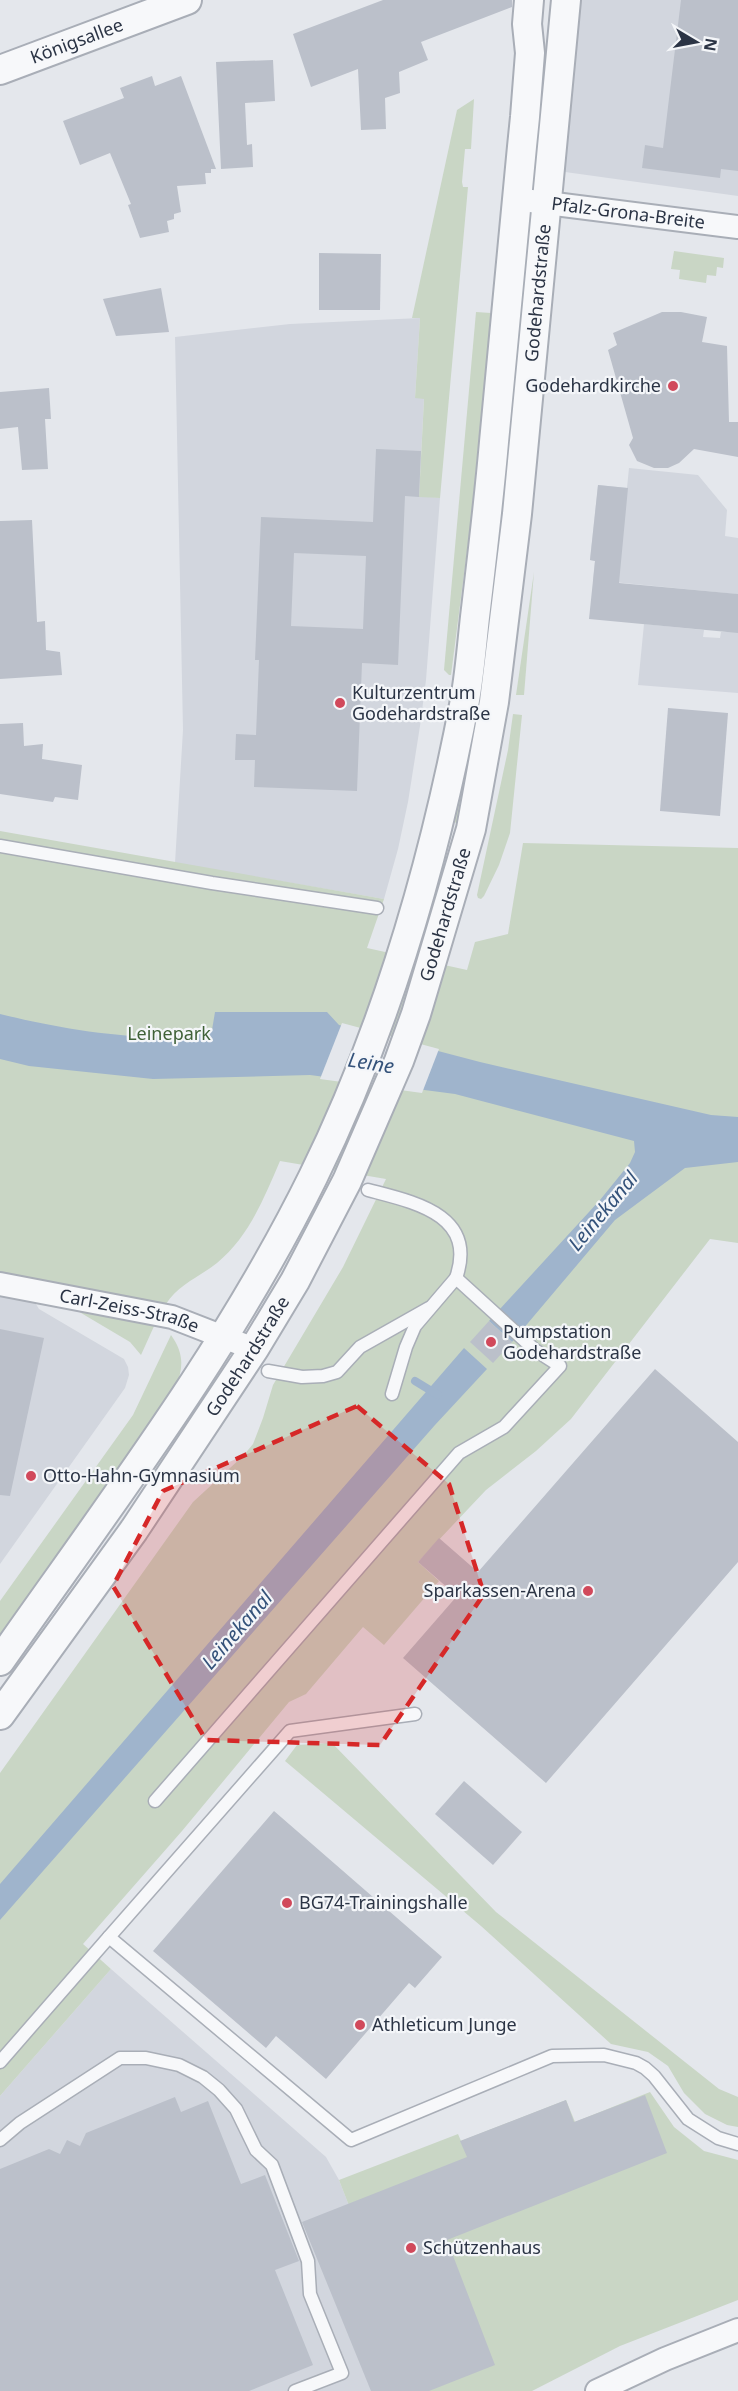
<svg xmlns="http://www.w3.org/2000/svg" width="738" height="2391" font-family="'Noto Sans',sans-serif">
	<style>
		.built { fill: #d2d6de }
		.green { fill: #c9d6c5 }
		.water { fill: #9fb4cc }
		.pier { fill: #e4e7ec }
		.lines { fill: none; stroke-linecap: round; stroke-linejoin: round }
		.stream { stroke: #9fb4cc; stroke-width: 8 }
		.building { fill: #bbc0ca; fill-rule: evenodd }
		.service-casing { stroke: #a9aeb7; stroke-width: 15 }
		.minor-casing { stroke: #a9aeb7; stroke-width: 26 }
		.tertiary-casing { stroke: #a9aeb7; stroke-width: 32 }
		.service { stroke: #f7f8fa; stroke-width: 12 }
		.minor { stroke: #f7f8fa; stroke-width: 22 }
		.tertiary { stroke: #f7f8fa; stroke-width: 28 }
		.marked { fill: #d62828; fill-opacity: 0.2; stroke: #d62828; stroke-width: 4.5; stroke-dasharray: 12 8; stroke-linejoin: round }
		.poi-dot { fill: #d1495b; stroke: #f4f6f9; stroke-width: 2 }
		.labels { text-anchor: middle; stroke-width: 4.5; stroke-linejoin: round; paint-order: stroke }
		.street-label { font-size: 18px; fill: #2b3445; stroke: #f4f6f9 }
		.poi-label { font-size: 18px; fill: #2b3445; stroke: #f4f6f9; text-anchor: start }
		.park-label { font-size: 18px; fill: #3f6138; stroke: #f4f6f9 }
		.water-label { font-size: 20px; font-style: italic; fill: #34527a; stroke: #f4f6f9 }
	</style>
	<rect width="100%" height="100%" fill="#e4e7ec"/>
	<g class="built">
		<path d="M573 0H738V196L558 171Z"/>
		<path d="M420 318 415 398H424L419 496 440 498 426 680 420 726 408 802 398 849 384 899 175 863 183 730 175 337 290 324Z"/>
		<path d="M629 468 698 475 727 510 725 536 738 538V693L638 685 644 624 704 630 703 637 720 638 721 632H733L736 594 593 580 595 561 590 560 598 485 627 488Z"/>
		<path d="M0 1294 34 1301 39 1309 124 1359 128 1367 129 1375 125 1388 0 1564Z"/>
		<path d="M111 1969 326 2157 339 2180 421 2391H0V2096Z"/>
	</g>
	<g class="green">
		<path d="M474 99 471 149H465L462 182 463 187H468L440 498 419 497 424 399 415 398 420 318H412L457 110Z"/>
		<path d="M674 251 724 258 723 268 717 267 716 276 707 275 706 283 679 279 680 270 671 269Z"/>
		<path d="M522 277 528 278 505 511 485 677 459 822 456 823 452 820Z"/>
		<path d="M476 312 491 313 471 520 451 675H449L444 670Z"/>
		<path d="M534 572 524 695H516Z"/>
		<path d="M513 714 522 715 510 833 499 865 484 896 481 899 478 898 477 895 508 750Z"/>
		<path d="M0 831 384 899 367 948 467 970 475 942 508 934 523 843 738 848V1243L710 1239 571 1419 536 1451 486 1490 418 1562 439 1581 384 1645 363 1627 306 1694 289 1702 182 1831 83 1944 111 1969 0 2096V1773L193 1502 243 1456 253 1444 263 1418 273 1385 343 1267 386 1179 280 1161C264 1198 249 1237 217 1263 199 1277 178 1285 166 1304L0 1273Z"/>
		<path d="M76 1310 155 1324 141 1355 130 1342Z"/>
		<path d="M171 1335C184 1353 184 1368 175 1388L0 1638V1601L133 1415Z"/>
		<path d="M332 1743 496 1912 719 2089 738 2097V2127L727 2125 705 2114 684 2093 668 2066 648 2052 611 2044 481 1926 285 1761 297 1745Z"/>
		<path d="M650 2092 674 2127 704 2151 738 2160V2300L620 2346 532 2391H421L339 2180 458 2134 461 2141 566 2100 575 2122Z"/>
	</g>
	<g class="water">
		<path d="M215 1012H327L339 1025 480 1062 711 1115 738 1117V1162L685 1168 615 1220 512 1342 489 1321 600 1200 630 1163 635 1152 634 1141 455 1094 310 1075 153 1079 29 1066 0 1059V1014C57 1028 156 1047 212 1030Z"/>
		<path d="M464 1348 487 1369 435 1425 0 1920V1884Z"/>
	</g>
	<path class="pier" d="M342 1023 439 1049 422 1093 320 1079Z"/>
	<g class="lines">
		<path class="stream" d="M415 1381 438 1395"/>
	</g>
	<g class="building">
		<path d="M383 0H512V7L421 42 428 60 399 72 400 93 385 98 386 129 361 130 358 69 311 87 293 34Z"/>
		<path d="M681 0H738V171L721 169 720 178 642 168 645 145 663 148Z"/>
		<path d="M273 60 275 101 245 103 247 145 252 144 253 167 221 169 216 62Z"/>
		<path d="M152 76 155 86 181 76 216 169H211V173H205L206 184 177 186 181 212 174 214V219L167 221 169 232 140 238 128 205 131 204 110 153 80 165 63 121 124 98 120 88Z"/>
		<path d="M319 253 381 254 380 310H319Z"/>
		<path d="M161 288 169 332 116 336 103 299Z"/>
		<path d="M662 312H681L707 317 702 342 727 346 729 422H738V457L694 449 679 463 668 468H654L637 461 629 445 633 438 608 350 617 345 613 333Z"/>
		<path d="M49 388 51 419H45L48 469 22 470 18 427 0 429V392Z"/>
		<path d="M376 449 421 451 419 497 405 496 398 665 362 663 357 791 254 787 255 760H235L236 734 256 735 259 660H255L261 517 373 522ZM294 553 366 556 363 629 291 626Z"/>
		<path d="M598 485 628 488 619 583 738 594V633L589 619 595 561 590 560Z"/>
		<path d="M32 520 37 622 45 621 46 650 60 652 62 675 0 679V521Z"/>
		<path d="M668 708 728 713 720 816 660 811Z"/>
		<path d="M23 723 24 746 43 744 42 759 82 765 78 800 55 797 53 802 0 794V724Z"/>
		<path d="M489 1321 512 1342 493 1363 470 1342Z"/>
		<path d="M0 1329 44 1338 10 1496 0 1495Z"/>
		<path d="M655 1369 738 1442V1562L546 1783 403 1658 457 1596 418 1562 439 1538 478 1572Z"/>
		<path d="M464 1781 522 1832 493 1865 435 1814Z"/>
		<path d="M274 1811 442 1957 415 1988 409 1983 326 2079 276 2036 266 2048 153 1951Z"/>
		<path d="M645 2095 667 2153 447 2240 495 2365 429 2391H371L302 2222 467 2157 460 2141 566 2100 574 2122Z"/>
		<path d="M175 2097 181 2112 208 2101 241 2184 265 2175 299 2261 275 2270 313 2365 249 2391H0V2169L49 2149 60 2154 67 2140 80 2146 86 2133Z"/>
	</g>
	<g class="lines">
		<g class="service-casing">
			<g id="service">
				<path d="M0 846 212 883 377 908"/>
				<path d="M268 1371 302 1377 323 1376 337 1372 360 1347 429 1308"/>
				<path d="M392 1394 406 1347 415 1326 456 1278"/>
				<path d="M155 1801 459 1453 504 1427 560 1366 535 1350 456 1278C478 1214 413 1202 368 1190"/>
				<path d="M109 1937 290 1731 415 1714"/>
				<path d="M0 2062 109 1937 351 2140 552 2056 604 2055 636 2063 645 2068 654 2076 688 2119 718 2138 738 2144"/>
				<path d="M0 2140 20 2123 120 2058H146L179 2065 203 2077 219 2090 236 2109 256 2150 272 2165 308 2261 310 2294 342 2373 295 2391"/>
			</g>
		</g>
		<g class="minor-casing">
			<g id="minor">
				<path id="s1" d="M531 201 738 227"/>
				<path id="s2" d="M0 1284 172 1317 254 1349"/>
				<path d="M597 2391 665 2359 738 2330"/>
			</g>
		</g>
		<g class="tertiary-casing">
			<g id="tertiary">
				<path id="s3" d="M0 70 187 0"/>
				<path d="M0 1661C110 1504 228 1350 313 1177 387 1027 434 863 465 700 470 672 472 644 475 617 482 558 489 500 494 442 504 333 514 225 525 117L530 53 527 24 529 0"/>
				<path id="s4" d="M0 1715 134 1530 254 1349 295 1281 347 1181 399 1061 416 1014 471 829 494 702 517 514 566 0"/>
			</g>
		</g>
		<use href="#service" class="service"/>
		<use href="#minor" class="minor"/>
		<use href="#tertiary" class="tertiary"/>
	</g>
	<path class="marked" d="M357 1406 449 1484 484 1594 380 1745 206 1740 113 1586 163 1491Z"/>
	<g class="poi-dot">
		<circle cx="673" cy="386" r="6"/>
		<circle cx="340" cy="703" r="6"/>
		<circle cx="491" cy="1342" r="6"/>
		<circle cx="31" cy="1476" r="6"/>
		<circle cx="588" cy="1591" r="6"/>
		<circle cx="287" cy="1903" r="6"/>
		<circle cx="360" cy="2025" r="6"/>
		<circle cx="411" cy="2248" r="6"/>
	</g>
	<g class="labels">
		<g class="street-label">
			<text dy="6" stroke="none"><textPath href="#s3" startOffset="82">Königsallee</textPath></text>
			<text dy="6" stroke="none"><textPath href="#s1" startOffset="98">Pfalz-Grona-Breite</textPath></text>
			<text dy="6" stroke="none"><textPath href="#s4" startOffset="1552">Godehardstraße</textPath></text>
			<text dy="6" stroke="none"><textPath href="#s4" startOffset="922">Godehardstraße</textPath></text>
			<text dy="6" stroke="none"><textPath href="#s2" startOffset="132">Carl-Zeiss-Straße</textPath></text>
			<text dy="6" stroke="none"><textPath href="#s4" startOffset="436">Godehardstraße</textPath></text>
		</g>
		<g class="poi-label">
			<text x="661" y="392" text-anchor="end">Godehardkirche</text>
			<text x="352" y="699">Kulturzentrum<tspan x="352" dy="21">Godehardstraße</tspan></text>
			<text x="503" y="1338">Pumpstation<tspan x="503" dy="21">Godehardstraße</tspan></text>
			<text x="43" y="1482">Otto-Hahn-Gymnasium</text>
			<text x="576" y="1597" text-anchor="end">Sparkassen-Arena</text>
			<text x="299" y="1909">BG74-Trainingshalle</text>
			<text x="372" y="2031">Athleticum Junge</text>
			<text x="423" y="2254">Schützenhaus</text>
		</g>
		<g class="park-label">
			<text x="169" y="1040">Leinepark</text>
		</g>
		<g class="water-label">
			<text transform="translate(371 1063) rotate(9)" y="7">Leine</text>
			<text transform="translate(603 1211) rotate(-50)" y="7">Leinekanal</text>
			<text transform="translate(237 1630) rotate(-49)" y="7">Leinekanal</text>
		</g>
	</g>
	<g transform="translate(696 42) rotate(100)" stroke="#f4f6f9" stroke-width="4.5" paint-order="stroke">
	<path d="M0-4.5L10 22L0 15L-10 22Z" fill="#2b3445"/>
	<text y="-9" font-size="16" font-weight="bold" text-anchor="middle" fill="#2b3445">N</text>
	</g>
</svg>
